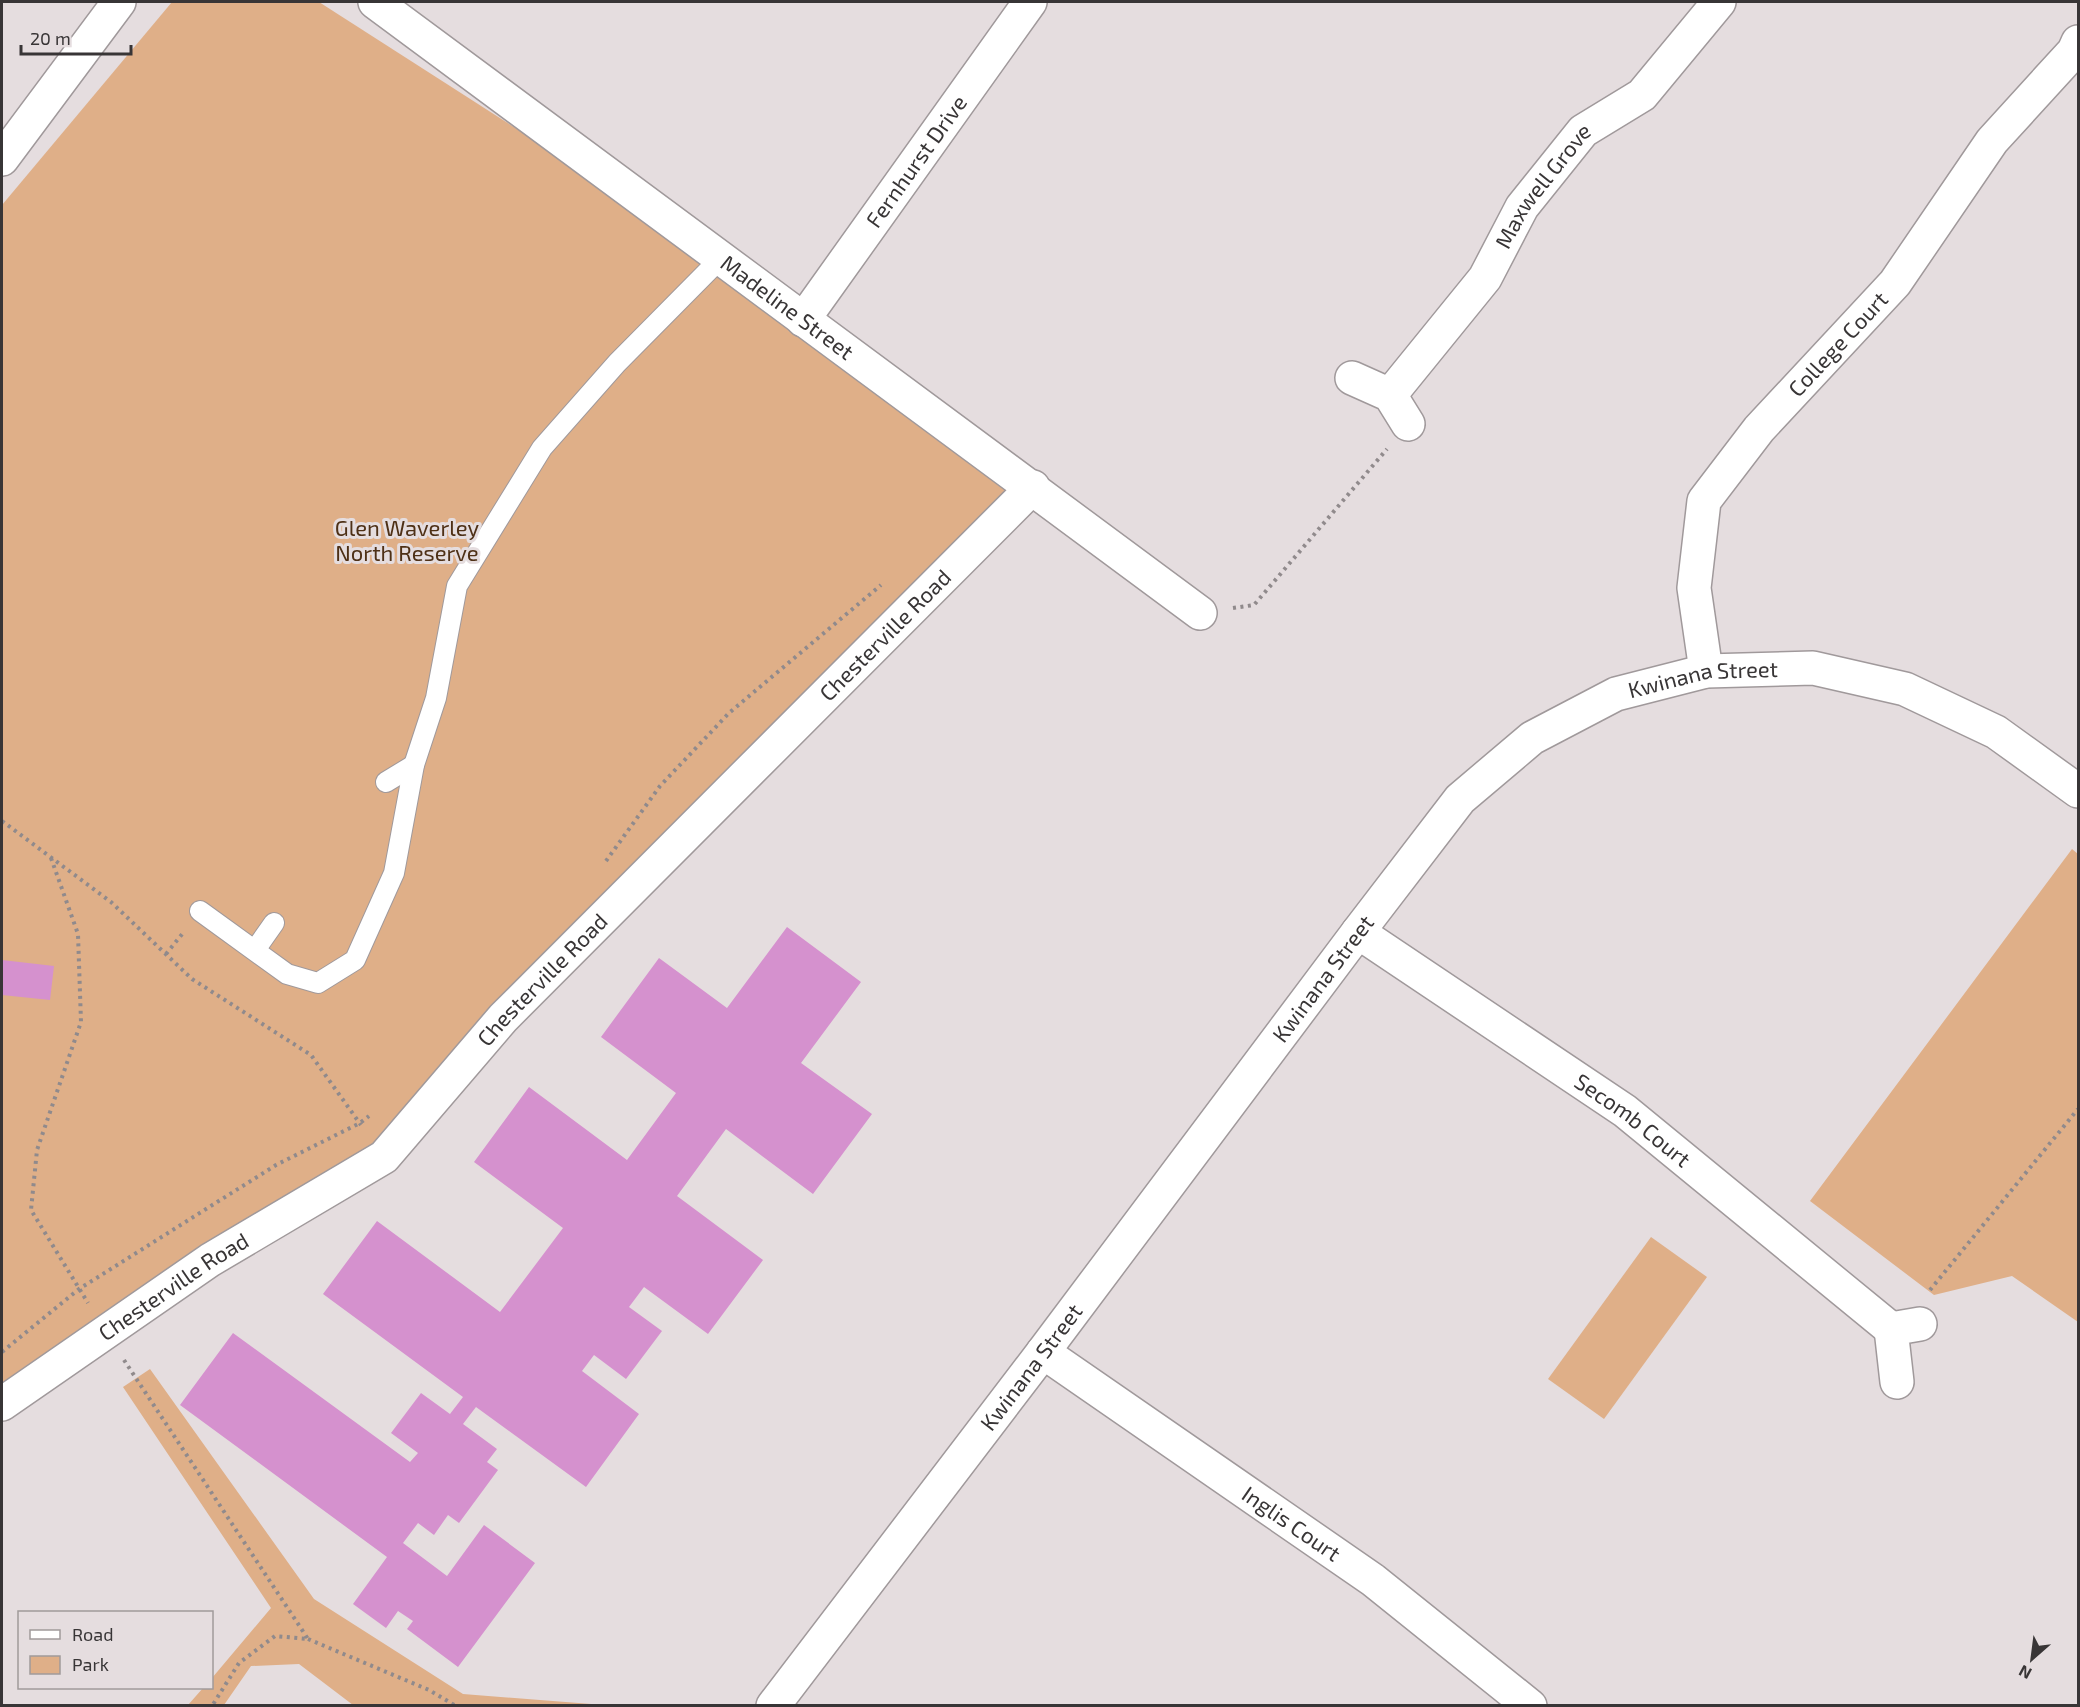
<svg xmlns="http://www.w3.org/2000/svg" width="2080" height="1707" font-family="'Exo 2',sans-serif">
	<style>
		.green { fill: #dfaf88 }
		.building { fill: #d591ce }
		.lines { fill: none; stroke-linecap: round; stroke-linejoin: round }
		.service-casing { stroke: #a0999b; stroke-width: 22 }
		.minor-casing { stroke: #a0999b; stroke-width: 36 }
		.path { stroke: #908a8c; stroke-width: 4; stroke-dasharray: 3 4.5; stroke-linecap: butt }
		.service { stroke: #fff; stroke-width: 20 }
		.minor { stroke: #fff; stroke-width: 33 }
		.labels { text-anchor: middle; stroke-width: 6; stroke-linejoin: round; paint-order: stroke }
		.street-label { font-size: 22px; fill: #383536; stroke: #e5dddf }
		.park-label { font-size: 22px; fill: #4e3016; stroke: #e5dddf }
	</style>
	<rect width="100%" height="100%" fill="#e5dddf"/>
	<g class="green">
		<path d="M172 2H319L720 259 1033 487 384 1157 2 1404V205Z"/>
		<path d="M2072 849 2078 854V1322L2012 1276 1934 1295 1810 1201Z"/>
		<path d="M1651 1237 1707 1277 1604 1419 1548 1379Z"/>
		<path d="M150 1369 314 1599 463 1694 604 1705H353L299 1664 251 1666 224 1705H188L203 1688H212V1678L271 1608 123 1387Z"/>
	</g>
	<g class="building">
		<path d="M787 927 861 982 801 1063 872 1114 813 1194 726 1129 677 1196 763 1260 708 1334 644 1287 629 1307 662 1331 626 1379 594 1355 582 1371 639 1414 586 1487 476 1407 463 1424 497 1449 487 1462 498 1470 459 1523 448 1515 434 1535 418 1523 403 1543 447 1576 484 1525 535 1563 458 1667 407 1629 413 1621 398 1611 386 1628 353 1604 387 1557 180 1405 233 1333 410 1462 418 1453 391 1433 421 1393 450 1414 463 1397 323 1294 377 1221 500 1312 563 1228 474 1162 529 1087 627 1160 676 1093 601 1037 659 958 727 1008Z"/>
		<path d="M2 960 54 966 50 1000 2 995Z"/>
	</g>
	<g class="lines">
		<g class="service-casing">
			<g id="service">
				<path d="M386 782 414 765"/>
				<path d="M200 911 287 974 318 983 355 960 394 873 414 765 436 698 457 586 542 448 617 363 720 259"/>
				<path d="M255 950 274 923"/>
			</g>
		</g>
		<g class="minor-casing">
			<g id="minor">
				<path id="s1" d="M375 2 1200 613"/>
				<path d="M2 159 119 2"/>
				<path id="s2" d="M803 320 1030 2"/>
				<path d="M1352 378 1390 395 1408 424"/>
				<path id="s3" d="M1390 395 1485 278 1522 207 1583 131 1642 95 1719 2"/>
				<path id="s4" d="M1706 671 1694 588 1704 501 1759 429 1895 283 1992 141 2074 51 2078 42"/>
				<path id="s5" d="M1358 932 1625 1111 1891 1329"/>
				<path id="s6" d="M1043 1352 1373 1580 1530 1706"/>
				<path d="M1897 1382 1891 1329 1920 1324"/>
				<path id="s7" d="M2 1404 210 1260 384 1157 503 1018 1033 487"/>
				<path id="s8" d="M773 1706 1043 1352 1358 932 1460 799 1532 738 1616 694 1706 671 1813 668 1905 689 1996 732 2078 791"/>
			</g>
		</g>
		<g class="path">
			<path d="M1233 608 1254 605 1387 449"/>
			<path d="M2 821 111 902 192 979 311 1055 361 1125"/>
			<path d="M51 858 78 934 81 1022 37 1150 31 1210 88 1303"/>
			<path d="M606 861 660 786 729 713 881 585"/>
			<path d="M166 954 183 933"/>
			<path d="M1930 1290 2078 1109"/>
			<path d="M2 1352 79 1289 276 1165 360 1123 369 1116"/>
			<path d="M124 1360 308 1639 275 1636 239 1663 212 1706"/>
			<path d="M308 1639 429 1690 456 1706"/>
		</g>
		<use href="#service" class="service"/>
		<use href="#minor" class="minor"/>
	</g>
	<g class="labels">
		<g class="street-label">
			<text dy="8" stroke="none"><textPath href="#s2" startOffset="195">Fernhurst Drive</textPath></text>
			<text dy="8" stroke="none"><textPath href="#s3" startOffset="260">Maxwell Grove</textPath></text>
			<text dy="8" stroke="none"><textPath href="#s1" startOffset="513">Madeline Street</textPath></text>
			<text dy="8" stroke="none"><textPath href="#s4" startOffset="378">College Court</textPath></text>
			<text dy="8" stroke="none"><textPath href="#s7" startOffset="1179">Chesterville Road</textPath></text>
			<text dy="8" stroke="none"><textPath href="#s8" startOffset="1416">Kwinana Street</textPath></text>
			<text dy="8" stroke="none"><textPath href="#s8" startOffset="912">Kwinana Street</textPath></text>
			<text dy="8" stroke="none"><textPath href="#s7" startOffset="693">Chesterville Road</textPath></text>
			<text dy="8" stroke="none"><textPath href="#s5" startOffset="333">Secomb Court</textPath></text>
			<text dy="8" stroke="none"><textPath href="#s7" startOffset="208">Chesterville Road</textPath></text>
			<text dy="8" stroke="none"><textPath href="#s8" startOffset="426">Kwinana Street</textPath></text>
			<text dy="8" stroke="none"><textPath href="#s6" startOffset="302">Inglis Court</textPath></text>
		</g>
		<g class="park-label">
			<text x="407" y="536">Glen Waverley<tspan x="407" dy="25">North Reserve</tspan></text>
		</g>
	</g>
	<rect width="2080" height="1707" fill="none" stroke="#383536" stroke-width="6"/>
	<rect x="18" y="1611" width="195" height="78" fill="#e5dddf" stroke="#a09a9b" stroke-width="1.5"/>
	<rect x="30" y="1630" width="30" height="9" fill="#ffffff" stroke="#a09a9b" stroke-width="1.5"/>
	<text x="72" y="1641" font-size="18" fill="#383536">Road</text>
	<rect x="30" y="1656" width="30" height="18" fill="#dfaf88" stroke="#a09a9b" stroke-width="1.5"/>
	<text x="72" y="1671" font-size="18" fill="#383536">Park</text>
	<g transform="translate(2032 1659) rotate(208)" stroke="#e5dddf" stroke-width="4.5" paint-order="stroke">
	<path d="M0-4.5L10 22L0 15L-10 22Z" fill="#383536"/>
	<text y="-9" font-size="16" font-weight="bold" text-anchor="middle" fill="#383536">N</text>
	</g>
	<path d="M21 45v9h110v-9" fill="none" stroke="#383536" stroke-width="3"/>
	<text x="30" y="45" font-size="18" fill="#383536" stroke="#e5dddf" stroke-width="4.5" paint-order="stroke">20 m</text>
</svg>
